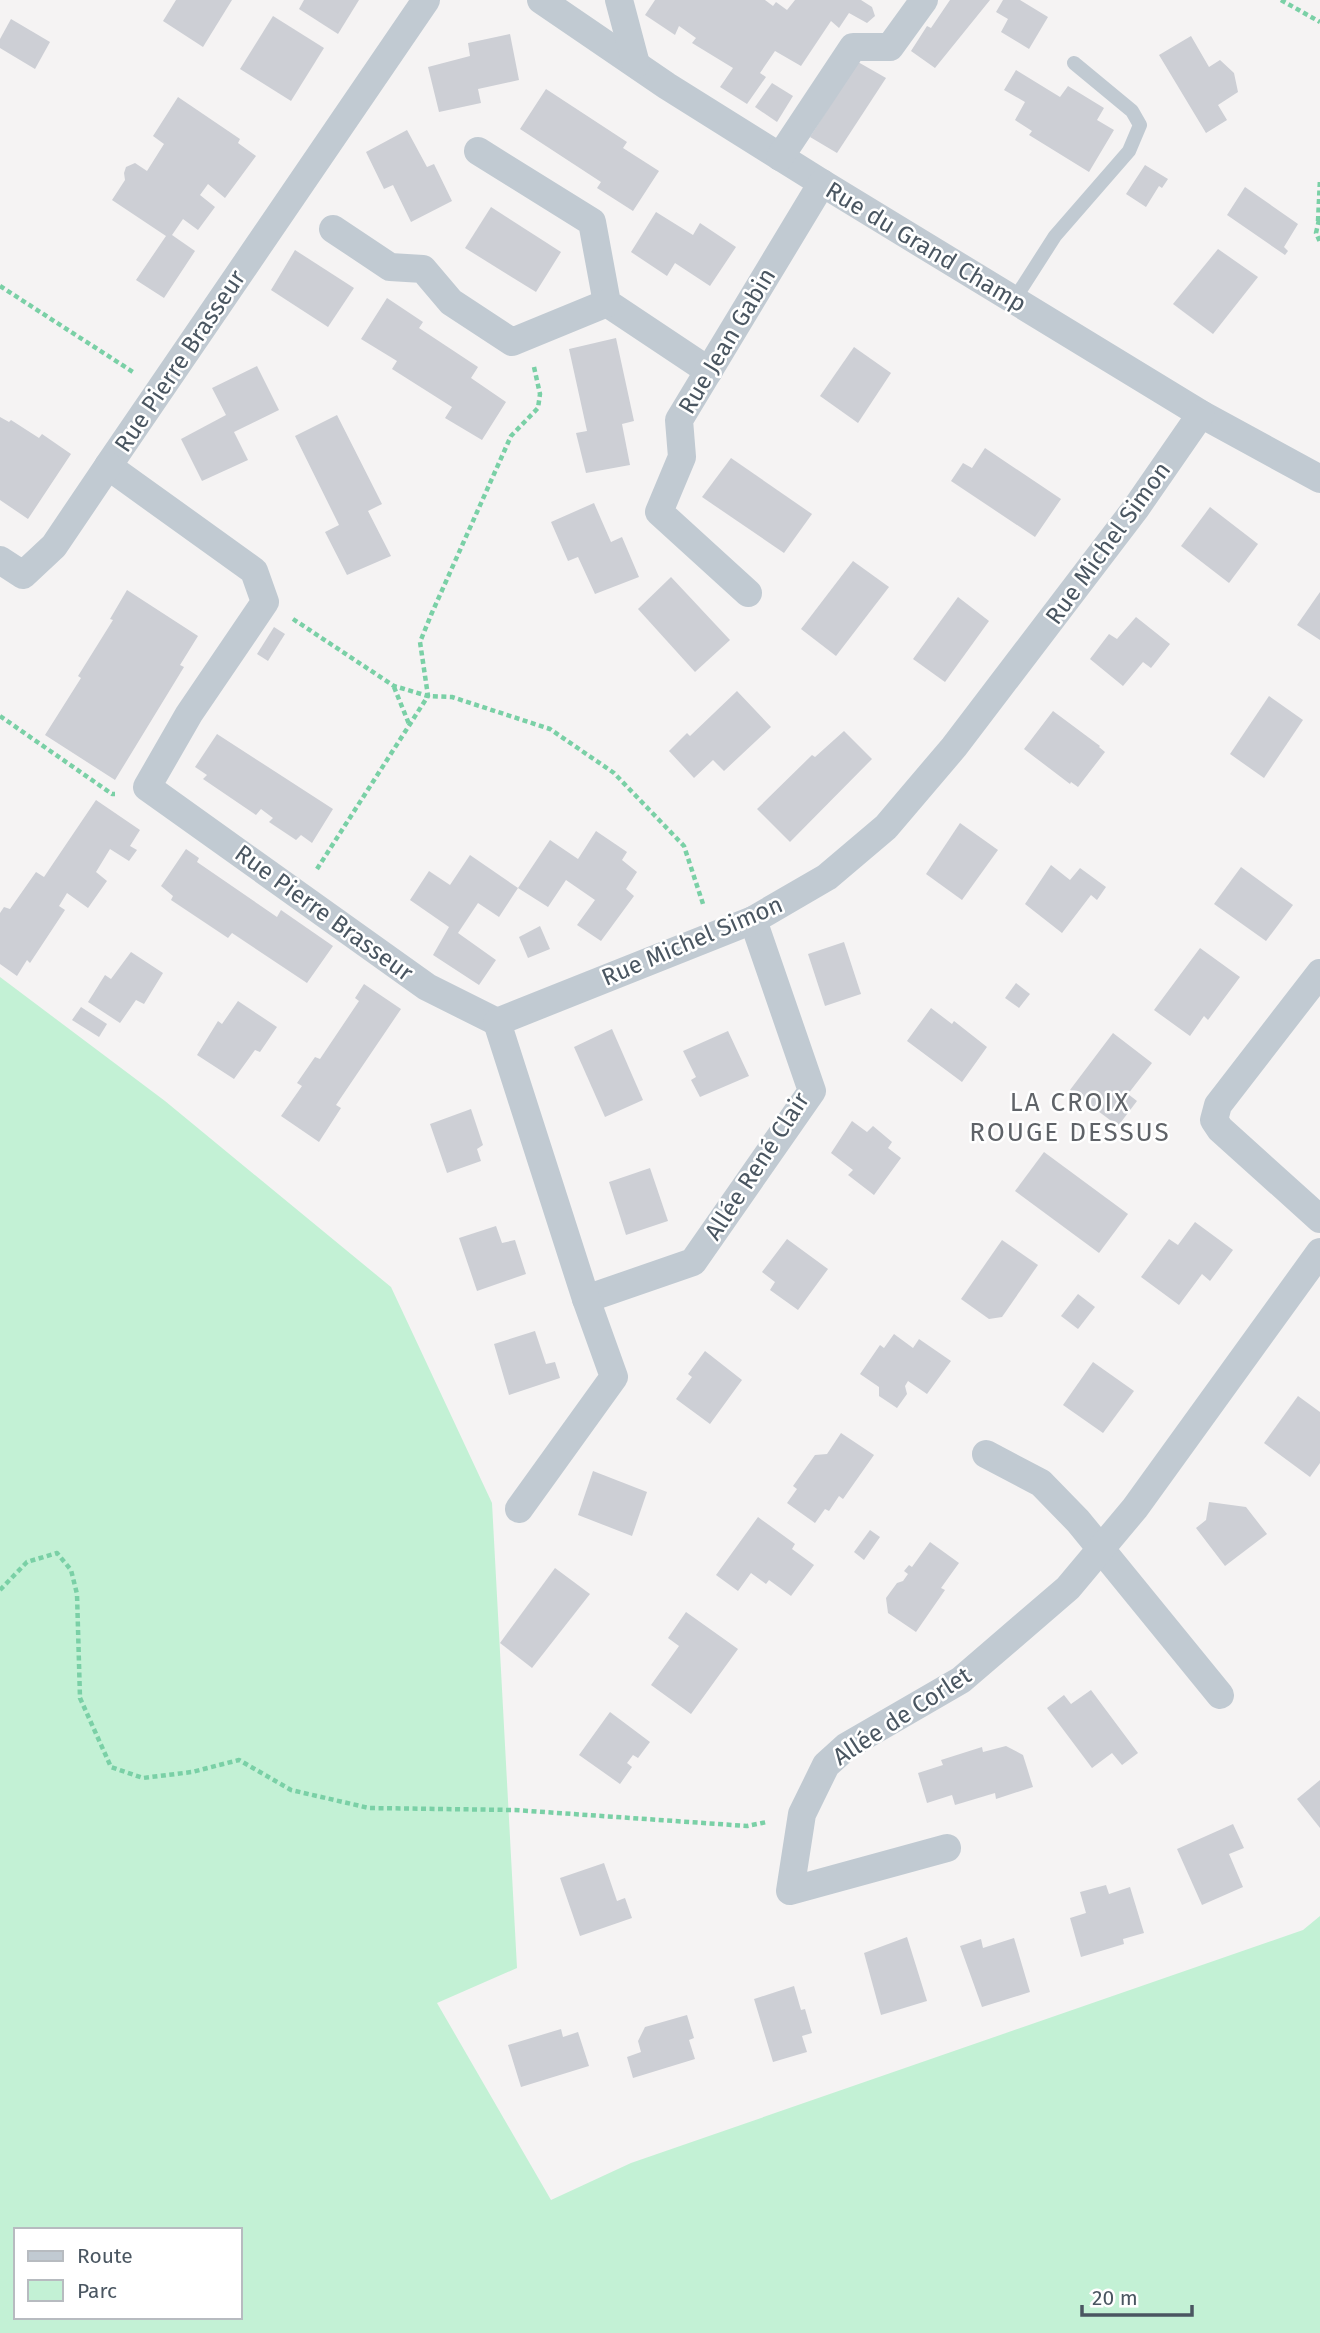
<svg xmlns="http://www.w3.org/2000/svg" width="1320" height="2333" font-family="'Fira Sans',sans-serif">
	<style>
		.green { fill: #c3f1d5; fill-rule: evenodd }
		.building { fill: #cdcfd5 }
		.lines { fill: none; stroke-linecap: round; stroke-linejoin: round }
		.path { stroke: #7ad0a6; stroke-width: 4.5; stroke-dasharray: 5 3.5; stroke-linecap: butt }
		.service { stroke: #c1cad2; stroke-width: 14 }
		.minor { stroke: #c1cad2; stroke-width: 28 }
		.labels { text-anchor: middle; stroke-width: 5; stroke-linejoin: round; paint-order: stroke }
		.street-label { font-size: 24px; fill: #4a5661; stroke: #fff }
		.neighbourhood-label { font-size: 26px; letter-spacing: 2px; fill: #5f6368; stroke: #fff }
	</style>
	<rect width="100%" height="100%" fill="#f5f3f3"/>
	<path class="green" d="M0 977 165 1101 391 1287 492 1503 517 1968 437 2003 551 2200 631 2163 1303 1930 1320 1916V2333H0ZM16 2230H240V2317H16Z"/>
	<g class="building">
		<path d="M176 0H232L203 47 163 21Z"/>
		<path d="M304 0H359L338 34 299 9Z"/>
		<path d="M655 0H765L773 6 776 2 787 10 795 0H861L872 7 875 16 867 23 849 13 839 28 831 21 801 66 775 51 760 73 766 77 747 104 720 87 733 68 692 43 696 38 679 26 675 35 645 15Z"/>
		<path d="M950 0H990L935 68 911 51 927 26 931 28Z"/>
		<path d="M1003 0H1020L1048 17 1029 49 1001 32 1008 19 996 12Z"/>
		<path d="M273 16 324 48 291 101 240 69Z"/>
		<path d="M11 19 50 42 35 69 0 48V39Z"/>
		<path d="M510 34 519 80 478 89 481 103 439 112 428 67 470 56 468 43Z"/>
		<path d="M1191 36 1209 67 1220 60 1234 73 1238 92 1218 105 1227 120 1206 133 1159 55Z"/>
		<path d="M858 62 886 78 837 153 810 137Z"/>
		<path d="M1016 70 1060 97 1068 86 1104 108 1097 120 1114 130 1089 172 1029 135 1032 131 1015 120 1025 102 1004 90Z"/>
		<path d="M772 83 793 96 777 122 755 107Z"/>
		<path d="M546 89 627 142 623 148 659 171 633 211 597 188 601 182 520 129Z"/>
		<path d="M178 97 240 139 238 143 256 156 225 198 208 184 200 195 215 207 198 230 183 219 172 235 195 251 164 298 136 280 166 236 112 200 125 180 124 173 126 167 135 163 147 171 164 144 153 136Z"/>
		<path d="M407 130 427 167 434 164 452 201 411 222 393 185 384 189 366 152Z"/>
		<path d="M1145 165 1168 179 1162 188 1159 186 1146 207 1126 194Z"/>
		<path d="M1245 187 1298 224 1284 247 1288 251 1285 255 1227 215Z"/>
		<path d="M491 207 561 252 536 292 465 248Z"/>
		<path d="M656 212 693 235 700 223 736 247 710 286 675 263 667 276 631 252Z"/>
		<path d="M1218 249 1258 277 1213 334 1173 304Z"/>
		<path d="M295 250 354 288 328 327 271 290Z"/>
		<path d="M387 298 423 322 419 328 478 367 471 378 506 402 482 440 445 418 452 407 392 369 397 361 361 339Z"/>
		<path d="M616 338 634 421 622 424 630 465 586 473 576 433 587 431 569 349Z"/>
		<path d="M854 347 891 373 858 423 820 396Z"/>
		<path d="M257 366 279 410 234 432 248 460 202 481 181 439 226 415 212 388Z"/>
		<path d="M337 415 382 504 368 511 391 556 347 575 325 532 339 525 295 436Z"/>
		<path d="M0 417 9 422 11 420 39 438 42 434 71 454 28 519 0 500Z"/>
		<path d="M985 448 1061 499 1035 537 951 481 963 463 972 468Z"/>
		<path d="M731 458 812 514 784 553 702 497Z"/>
		<path d="M594 503 611 542 622 537 639 577 595 594 578 557 568 561 551 522Z"/>
		<path d="M1210 507 1258 544 1229 583 1181 546Z"/>
		<path d="M853 561 889 587 836 656 801 629Z"/>
		<path d="M671 577 730 640 695 672 638 609Z"/>
		<path d="M127 590 198 636 180 665 184 667 115 780 45 735 81 678 78 676 113 620 110 619Z"/>
		<path d="M1320 592V640L1297 625Z"/>
		<path d="M958 597 989 621 945 682 913 659Z"/>
		<path d="M1136 617 1170 644 1151 668 1143 662 1123 686 1090 659 1109 634 1117 639Z"/>
		<path d="M274 627 285 634 268 661 257 654Z"/>
		<path d="M737 691 771 727 724 771 713 760 694 778 669 751 687 733 690 736Z"/>
		<path d="M1269 696 1303 720 1264 778 1230 754Z"/>
		<path d="M1053 711 1100 746 1099 747 1105 752 1078 787 1071 782 1070 784 1024 749Z"/>
		<path d="M844 731 872 759 790 842 757 809 812 755 815 757Z"/>
		<path d="M217 734 333 809 312 843 301 835 296 840 269 822 273 818 261 809 256 815 203 779 207 775 195 767Z"/>
		<path d="M96 800 140 830 130 846 137 850 129 861 110 849 96 872 107 881 88 908 67 893 59 906 65 910 30 963 27 960 17 976 0 964V913L4 907 10 909 36 872 44 877Z"/>
		<path d="M960 823 998 850 962 900 926 874Z"/>
		<path d="M596 831 627 852 622 860 637 872 626 889 634 896 601 941 577 925 595 900 566 880 548 907 518 888 550 840 578 859Z"/>
		<path d="M186 849 199 858 197 862 277 917 281 910 333 946 307 983 232 933 228 938 171 900 173 896 161 886Z"/>
		<path d="M470 855 518 888 499 917 478 903 458 933 496 960 479 985 433 955 449 927 410 900 429 871 450 885Z"/>
		<path d="M1051 865 1070 880 1080 868 1106 887 1097 900 1091 895 1062 933 1025 904Z"/>
		<path d="M1241 867 1293 905 1266 941 1214 904Z"/>
		<path d="M540 926 550 949 528 958 519 937Z"/>
		<path d="M844 942 861 994 825 1006 808 954Z"/>
		<path d="M1200 948 1240 977 1208 1020 1204 1016 1190 1036 1154 1010Z"/>
		<path d="M131 952 163 973 144 1004 136 1000 120 1023 88 1002 105 975 111 979Z"/>
		<path d="M1016 983 1030 994 1019 1008 1005 998Z"/>
		<path d="M364 984 401 1009 336 1105 341 1108 319 1142 281 1116 302 1086 297 1083 315 1057 320 1059 359 1001 355 998Z"/>
		<path d="M238 1001 277 1027 260 1052 255 1050 234 1079 197 1055 218 1021 222 1024Z"/>
		<path d="M81 1007 107 1024 99 1037 72 1020Z"/>
		<path d="M931 1008 952 1024 954 1021 987 1047 962 1082 907 1041Z"/>
		<path d="M612 1029 643 1100 605 1117 574 1047Z"/>
		<path d="M728 1031 749 1076 700 1097 691 1080 696 1077 683 1051Z"/>
		<path d="M1113 1033 1152 1063 1128 1094 1137 1101 1118 1126 1070 1090Z"/>
		<path d="M471 1109 483 1145 477 1149 481 1161 447 1173 430 1124Z"/>
		<path d="M852 1121 867 1132 873 1126 892 1142 888 1148 901 1158 874 1195 848 1175 853 1170 831 1153Z"/>
		<path d="M1044 1152 1128 1214 1099 1253 1015 1191Z"/>
		<path d="M650 1168 668 1221 626 1235 609 1182Z"/>
		<path d="M1195 1222 1233 1250 1210 1281 1202 1274 1179 1305 1141 1277 1169 1239 1178 1245Z"/>
		<path d="M496 1226 502 1243 515 1240 526 1274 477 1291 459 1238Z"/>
		<path d="M787 1239 828 1269 798 1310 770 1290 775 1282 762 1272Z"/>
		<path d="M1002 1240 1038 1265 1002 1317 989 1319 961 1299Z"/>
		<path d="M1078 1294 1095 1307 1078 1329 1061 1316Z"/>
		<path d="M535 1331 546 1364 555 1362 560 1378 509 1395 494 1344Z"/>
		<path d="M894 1334 913 1348 919 1339 951 1361 927 1394 908 1381 905 1386 907 1394 897 1408 879 1396V1387L860 1374 880 1345 884 1348Z"/>
		<path d="M705 1351 742 1380 710 1424 676 1399 692 1377 688 1374Z"/>
		<path d="M1093 1362 1134 1391 1103 1433 1063 1405Z"/>
		<path d="M1298 1396 1320 1412V1463L1310 1477 1264 1443Z"/>
		<path d="M841 1433 874 1455 843 1499 839 1496 829 1511 825 1509 815 1523 787 1503 797 1489 793 1486 815 1455 827 1454Z"/>
		<path d="M593 1471 647 1492 632 1536 578 1515Z"/>
		<path d="M1209 1502 1246 1507 1267 1534 1225 1566 1196 1528 1206 1520Z"/>
		<path d="M758 1517 795 1544 792 1549 814 1565 791 1596 769 1580 766 1584 751 1573 738 1591 716 1575Z"/>
		<path d="M870 1530 880 1537 864 1560 854 1552Z"/>
		<path d="M930 1542 959 1563 941 1588 945 1590 916 1632 888 1613 886 1598 897 1583 903 1581 908 1574 904 1571 909 1565 912 1567Z"/>
		<path d="M555 1568 590 1594 532 1668 500 1643Z"/>
		<path d="M686 1612 738 1649 691 1714 651 1685 679 1646 668 1638Z"/>
		<path d="M1091 1690 1138 1753 1122 1765 1112 1753 1092 1768 1047 1708 1064 1695 1071 1704Z"/>
		<path d="M610 1712 650 1742 638 1758 633 1755 627 1763 632 1767 620 1784 579 1755Z"/>
		<path d="M1006 1746 1023 1755 1033 1787 996 1799 995 1793 955 1805 952 1795 927 1803 918 1773 943 1765 941 1760 982 1747 983 1752Z"/>
		<path d="M1320 1780V1828L1297 1799Z"/>
		<path d="M1233 1824 1244 1848 1229 1854 1243 1887 1202 1905 1177 1849Z"/>
		<path d="M604 1863 617 1901 625 1898 632 1918 580 1936 560 1878Z"/>
		<path d="M1106 1885 1109 1894 1130 1887 1144 1933 1123 1939 1124 1944 1081 1957 1070 1918 1086 1913 1080 1892Z"/>
		<path d="M907 1937 927 2001 881 2015 864 1953Z"/>
		<path d="M1014 1938 1030 1992 982 2007 960 1946 981 1939 983 1948Z"/>
		<path d="M794 1986 801 2010 805 2009 812 2033 802 2036 807 2052 773 2062 754 1999Z"/>
		<path d="M687 2015 694 2038 689 2040 695 2059 633 2078 627 2057 641 2052 638 2041 645 2027Z"/>
		<path d="M561 2029 563 2037 578 2032 589 2066 521 2087 508 2045Z"/>
	</g>
	<g class="lines">
		<g class="path">
			<path d="M1281 0 1320 22"/>
			<path d="M1319 220 1316 233 1320 242"/>
			<path d="M1318 221 1320 179"/>
			<path d="M0 286 133 372"/>
			<path d="M293 619 394 686 428 696 452 697 550 729 614 773 684 846 704 907"/>
			<path d="M394 687 409 724"/>
			<path d="M0 716 112 794H115"/>
			<path d="M317 869 428 696 420 642 431 615 511 436 538 408 540 394 534 367"/>
			<path d="M0 1590 27 1562 57 1553 71 1570 77 1594 80 1698 111 1767 143 1778 192 1772 239 1760 291 1790 369 1808 515 1810 747 1826 767 1822"/>
		</g>
		<path class="service" d="M1014 300 1055 236 1129 151 1140 125 1132 111 1074 63"/>
		<g class="minor">
			<path d="M426 0 108 466 254 571 265 602 189 714 147 787 427 987 497 1022"/>
			<path d="M541 0 667 86 822 183 1201 414 1320 479"/>
			<path d="M619 0 636 64"/>
			<path d="M478 151 592 222 607 303 709 371"/>
			<path d="M780 157 853 47H890L924 0"/>
			<path d="M333 229 390 267 423 269 451 302 512 342 607 303"/>
			<path d="M0 560 23 575 54 546 108 466"/>
			<path d="M748 593 659 512 682 457 679 420 822 183"/>
			<path d="M1320 973 1218 1105 1214 1120 1220 1129 1320 1219"/>
			<path d="M586 1299 693 1262 812 1091 753 920"/>
			<path d="M986 1454 1041 1483 1078 1521 1220 1695"/>
			<path d="M519 1509 614 1377 586 1299 497 1022 753 920 827 877 886 827 954 747 1053 617 1136 508 1201 414"/>
			<path d="M947 1848 790 1891 802 1814 826 1765 847 1746 961 1680 1068 1588 1135 1508 1320 1252"/>
		</g>
	</g>
	<g class="labels">
		<g class="street-label">
			<text transform="translate(926 247) rotate(31)" y="8">Rue du Grand Champ</text>
			<text transform="translate(727 341) rotate(-59)" y="8">Rue Jean Gabin</text>
			<text transform="translate(180 361) rotate(-56)" y="8">Rue Pierre Brasseur</text>
			<text transform="translate(1108 543) rotate(-54)" y="8">Rue Michel Simon</text>
			<text transform="translate(324 913) rotate(36)" y="8">Rue Pierre Brasseur</text>
			<text transform="translate(692 941) rotate(-23)" y="8">Rue Michel Simon</text>
			<text transform="translate(757 1166) rotate(-57)" y="8">Allée René Clair</text>
			<text transform="translate(902 1716) rotate(-33)" y="8">Allée de Corlet</text>
		</g>
		<g class="neighbourhood-label">
			<text x="1070" y="1111">LA CROIX<tspan x="1070" dy="30">ROUGE DESSUS</tspan></text>
		</g>
	</g>
	<rect x="14" y="2228" width="228" height="91" fill="#ffffff" stroke="#b7bbc0" stroke-width="2"/>
	<rect x="28" y="2251" width="35" height="10" fill="#c1cad2" stroke="#b7bbc0" stroke-width="2"/>
	<text x="77" y="2263" font-size="21" fill="#4a5661">Route</text>
	<rect x="28" y="2280" width="35" height="21" fill="#c3f1d5" stroke="#b7bbc0" stroke-width="2"/>
	<text x="77" y="2298" font-size="21" fill="#4a5661">Parc</text>
	<path d="M1082 2305v10h110v-10" fill="none" stroke="#4a5661" stroke-width="3.5"/>
	<text x="1092" y="2305" font-size="21" fill="#4a5661" stroke="#ffffff" stroke-width="5" paint-order="stroke">20 m</text>
</svg>
